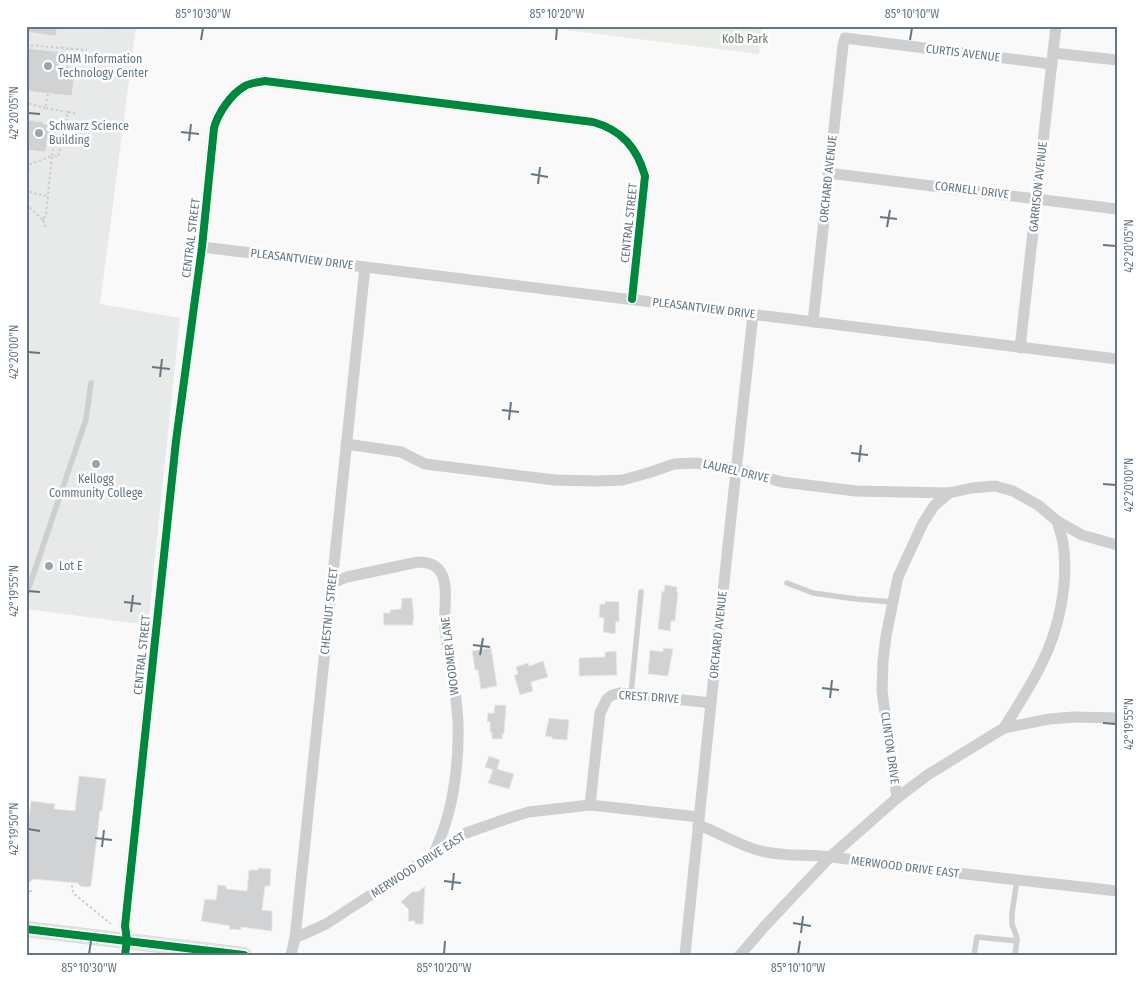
<svg xmlns="http://www.w3.org/2000/svg" width="1143" height="981" font-family="'Fira Sans Condensed',sans-serif">
	<style>
		.built { fill: #e8e9e9 }
		.green { fill: #e8ebe6 }
		.building { fill: #d0d2d3; stroke: #e8e8e8 }
		.lines { fill: none; stroke-linecap: round; stroke-linejoin: round }
		.secondary-casing { stroke: #d5d6d7; stroke-width: 16 }
		.path { stroke: #cbcccd; stroke-width: 2; stroke-dasharray: 2.5 2.5; stroke-linecap: butt }
		.lane { stroke: #cecfd0; stroke-width: 5.5 }
		.street { stroke: #cecfd0; stroke-width: 11 }
		.secondary { stroke: #e1e2e2; stroke-width: 15 }
		.cycleway-casing { stroke: #fff; stroke-width: 11 }
		.cycleway { stroke: #00873e; stroke-width: 8 }
		.ticks { fill: none; stroke: #657683; stroke-width: 2 }
		.poi-dot { fill: #99a4ac; stroke: #fff; stroke-width: 2 }
		.labels { text-anchor: middle; stroke-width: 5; stroke-linejoin: round; paint-order: stroke }
		.park-label { font-size: 12px; fill: #687a64; stroke: #fff }
		.street-label { font-size: 12px; fill: #657683; stroke: #fff }
		.poi-label { font-size: 12px; fill: #657683; stroke: #fff; text-anchor: start }
		.neatline { fill: none; stroke: #657683; stroke-width: 2 }
		.ticks-label { font-size: 12px; text-anchor: middle; fill: #657683 }
	</style>
	<rect width="100%" height="100%" fill="#f9f9f9"/>
	<path class="built" d="M26 26H136L100 304 180 318 148 625 26 609Z"/>
	<path class="green" d="M534 26H762L759 54Z"/>
	<g class="building">
		<path d="M26 26H57L56 36 26 32Z"/>
		<path d="M26 48 71 53 68 78H74L72 96 26 91Z"/>
		<path d="M26 120 43 122V124H47V130H51L50 140 47 139 46 151 44 152 26 150Z"/>
		<path d="M665 585 677 587V592H678L675 621H671L670 631 658 629 662 591 664 592Z"/>
		<path d="M402 598H412L414 619H413V625H384L383 613H390V610L401 609Z"/>
		<path d="M605 601 619 602V622L616 621 615 634 603 632 604 618 599 617 600 604H605Z"/>
		<path d="M491 648 497 686 481 689 478 670H475L472 651Z"/>
		<path d="M663 648 673 649 668 676 648 674 650 650 663 652Z"/>
		<path d="M616 651 617 675 579 676V658L605 657V652Z"/>
		<path d="M543 661 548 677 531 682 533 691 520 695 514 675 518 674 516 667 528 663 529 666Z"/>
		<path d="M495 705H506L504 734H502V739H492V733L490 732V722H487L488 713H494Z"/>
		<path d="M549 718 569 720 567 740 552 739V737L545 736Z"/>
		<path d="M489 756 500 760 497 769 514 774 509 789 488 783 493 770 485 767Z"/>
		<path d="M79 776 106 779 102 811H100L91 886 86 887 80 886 78 883 33 879 26 886V841L31 801 55 804 54 809 75 811Z"/>
		<path d="M258 868 271 869 270 886H265L262 910 272 911V931L241 927V930L229 929 230 926 201 921 205 899 216 900 218 885 226 886V889L247 891 249 870H258Z"/>
		<path d="M425 886 423 924H415V921H408L409 910 401 902 413 891 414 892 417 891 418 892Z"/>
	</g>
	<g class="lines">
		<g class="secondary-casing">
			<path id="secondary" d="M26 929 244 955"/>
		</g>
		<g class="path">
			<path d="M101 26 115 29 116 26"/>
			<path d="M26 45 87 50"/>
			<path d="M28 90 27 103 45 108"/>
			<path d="M48 94 45 108 68 112 58 157 52 156 55 137 50 136"/>
			<path d="M68 112 77 114"/>
			<path d="M47 126 64 128"/>
			<path d="M26 175 29 171 28 166"/>
			<path d="M26 188 32 193 48 196"/>
			<path d="M26 204 43 220 46 214 52 156 27 165"/>
			<path d="M43 220 46 227"/>
			<path d="M72 885 73 893 111 924"/>
			<path d="M26 889 31 891 26 893"/>
		</g>
		<g class="lane">
			<path d="M787 583 813 593 856 599 893 602"/>
			<path d="M26 596 86 419 91 383"/>
			<path d="M631 694 641 592"/>
			<path d="M974 955 977 937 1017 941"/>
			<path d="M1015 955 1017 938 1012 924V913L1017 880"/>
		</g>
		<g class="street">
			<path d="M1053 53 1117 60"/>
			<path d="M828 173 1117 209"/>
			<path d="M202 247 1117 359"/>
			<path d="M813 322 843 45 845 38 1052 64"/>
			<path d="M1020 348 1056 26"/>
			<path d="M346 444 401 452 425 464 555 480 596 481 623 480 651 472 674 464 696 463 737 469 782 482 856 491 949 493 972 488 995 486 1013 491 1038 505 1057 521 1082 535 1117 545"/>
			<path d="M332 583 347 577 418 562C457 562 442 604 445 629 449 660 457 692 458 723 459 754 455 795 445 825 442 835 438 844 434 853"/>
			<path d="M1004 728C1017 707 1030 687 1041 665 1059 630 1069 583 1063 543 1062 536 1059 528 1057 521"/>
			<path d="M897 798 929 774 1004 728 1049 719 1074 717 1117 718"/>
			<path d="M590 805 600 713 607 699 612 695 620 693 711 703"/>
			<path d="M698 825C719 832 739 846 761 851 785 857 809 854 833 857 927 871 1022 880 1117 891"/>
			<path d="M295 938 326 924 466 833 512 817 529 812 590 805 699 817"/>
			<path d="M125 955 127 940 125 926 176 441 202 247 214 128C218 113 231 94 245 86 250 83 259 82 265 81L593 122C622 130 637 148 645 176L632 299"/>
			<path d="M291 955 295 938 365 267"/>
			<path d="M685 955 711 703 753 314"/>
			<path d="M740 955 764 927 830 857 897 798 882 691 883 661 886 636 898 577 923 523 934 506 949 493"/>
		</g>
		<use href="#secondary" class="secondary"/>
		<g class="cycleway-casing">
			<g id="cycleway">
				<path d="M26 929 244 955"/>
				<path d="M125 955 127 940 125 926 176 441 202 247 214 128C218 113 231 94 245 86 250 83 259 82 265 81L593 122C622 130 637 148 645 176L632 299"/>
			</g>
		</g>
		<use href="#cycleway" class="cycleway"/>
	</g>
	<path class="ticks" d="M201 40 203 28M556 40 557 28M910 40 912 28M28 113 40 114M181 132 199 134M189 141 191 124M531 174 548 177M538 184 540 167M880 217 897 219M887 227 890 210M1103 245 1116 246M28 352 40 353M152 367 170 369M160 377 162 359M502 410 519 412M509 420 511 402M851 453 868 455M859 462 861 445M1103 484 1116 485M28 591 40 592M124 602 141 604M131 612 133 595M473 645 490 647M480 655 483 638M822 688 839 690M830 698 832 680M1103 723 1116 724M28 829 40 831M95 838 112 840M102 847 104 830M444 881 461 883M452 890 454 873M793 923 811 926M801 933 803 916M89 954 91 941M444 954 445 941M798 954 800 941"/>
	<g class="poi-dot">
		<circle cx="48" cy="66" r="5"/>
		<circle cx="39" cy="133" r="5"/>
		<circle cx="96" cy="464" r="5"/>
		<circle cx="49" cy="566" r="5"/>
	</g>
	<g class="labels">
		<g class="park-label">
			<text x="745" y="43">Kolb Park</text>
		</g>
		<g class="street-label">
			<text transform="translate(963 53) rotate(7)" y="4">CURTIS AVENUE</text>
			<text transform="translate(828 179) rotate(-84)" y="4">ORCHARD AVENUE</text>
			<text transform="translate(1038 187) rotate(-84)" y="4">GARRISON AVENUE</text>
			<text transform="translate(972 190) rotate(7)" y="4">CORNELL DRIVE</text>
			<text transform="translate(629 223) rotate(-84)" y="4">CENTRAL STREET</text>
			<text transform="translate(191 238) rotate(-83)" y="4">CENTRAL STREET</text>
			<text transform="translate(302 259) rotate(7)" y="4">PLEASANTVIEW DRIVE</text>
			<text transform="translate(704 308) rotate(7)" y="4">PLEASANTVIEW DRIVE</text>
			<text transform="translate(736 471) rotate(13)" y="4">LAUREL DRIVE</text>
			<text transform="translate(329 611) rotate(-84)" y="4">CHESTNUT STREET</text>
			<text transform="translate(718 635) rotate(-84)" y="4">ORCHARD AVENUE</text>
			<text transform="translate(142 655) rotate(-84)" y="4">CENTRAL STREET</text>
			<text transform="translate(450 656) rotate(-97)" y="4">WOODMER LANE</text>
			<text transform="translate(649 697) rotate(4)" y="4">CREST DRIVE</text>
			<text transform="translate(890 748) rotate(82)" y="4">CLINTON DRIVE</text>
			<text transform="translate(418 865) rotate(-33)" y="4">MERWOOD DRIVE EAST</text>
			<text transform="translate(905 867) rotate(7)" y="4">MERWOOD DRIVE EAST</text>
		</g>
		<g class="poi-label">
			<text x="58" y="63">OHM Information<tspan x="58" dy="14">Technology Center</tspan></text>
			<text x="49" y="130">Schwarz Science<tspan x="49" dy="14">Building</tspan></text>
			<text x="96" y="483" text-anchor="middle">Kellogg<tspan x="96" dy="14">Community College</tspan></text>
			<text x="59" y="570">Lot E</text>
		</g>
	</g>
	<rect width="1143" height="981" fill="none" stroke="#ffffff" stroke-width="55"/>
	<rect x="28" y="28" width="1088" height="926" class="neatline"/>
	<g class="ticks-label">
		<text x="203" y="18">85°10'30"W</text>
		<text x="557" y="18">85°10'20"W</text>
		<text x="912" y="18">85°10'10"W</text>
		<text transform="translate(14 113) rotate(-90)" y="4">42°20'05"N</text>
		<text transform="translate(1129 246) rotate(-90)" y="4">42°20'05"N</text>
		<text transform="translate(14 352) rotate(-90)" y="4">42°20'00"N</text>
		<text transform="translate(1129 485) rotate(-90)" y="4">42°20'00"N</text>
		<text transform="translate(14 591) rotate(-90)" y="4">42°19'55"N</text>
		<text transform="translate(1129 724) rotate(-90)" y="4">42°19'55"N</text>
		<text transform="translate(14 829) rotate(-90)" y="4">42°19'50"N</text>
		<text x="89" y="972">85°10'30"W</text>
		<text x="444" y="972">85°10'20"W</text>
		<text x="798" y="972">85°10'10"W</text>
	</g>
</svg>
